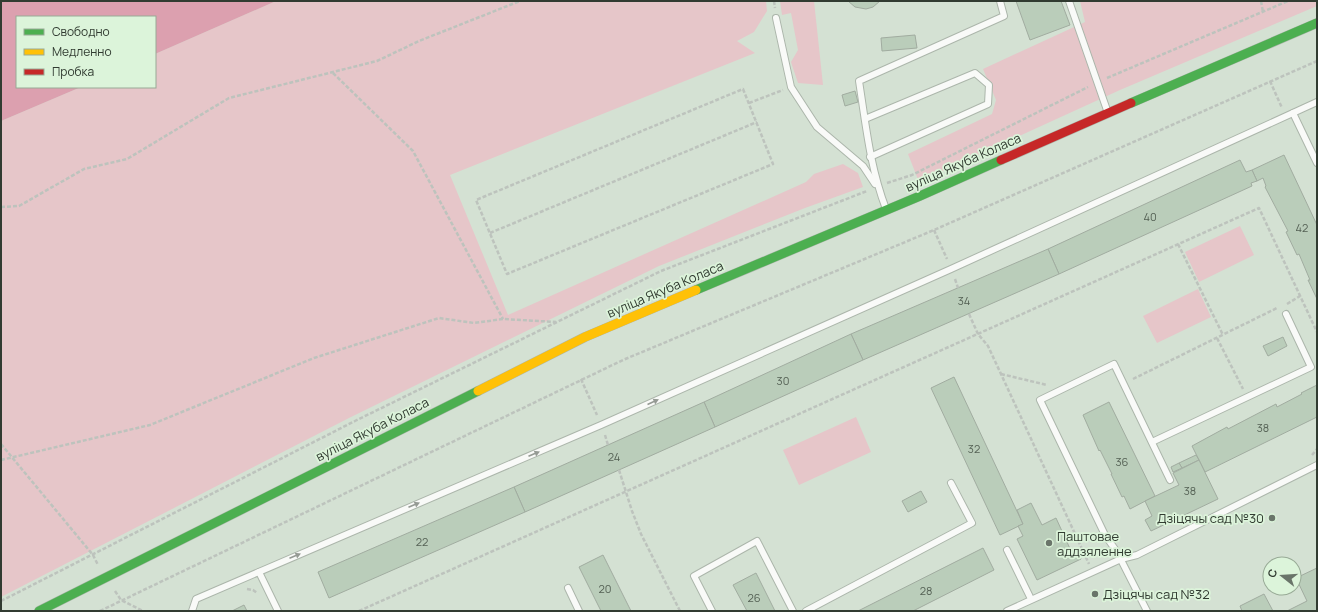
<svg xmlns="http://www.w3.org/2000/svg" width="1318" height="612" font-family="Manrope,sans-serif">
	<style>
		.green { fill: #e6c6c9 }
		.water { fill: #dca0af }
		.building { fill: #bacdba; stroke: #a1aca0 }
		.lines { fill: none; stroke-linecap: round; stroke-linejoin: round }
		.lane-casing { stroke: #acb6ab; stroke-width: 8 }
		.fast-casing { stroke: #acb6ab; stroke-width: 10 }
		.slow-casing { stroke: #acb6ab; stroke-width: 10 }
		.jam-casing { stroke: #acb6ab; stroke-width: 10 }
		.path { stroke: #bdc3bd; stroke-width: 2.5; stroke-dasharray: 4 2; stroke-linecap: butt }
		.lane { stroke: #f9faf8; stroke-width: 6 }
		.fast { stroke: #4caf50; stroke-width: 9 }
		.slow { stroke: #ffc107; stroke-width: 9 }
		.jam { stroke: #c62828; stroke-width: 9 }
		.oneway { fill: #959a94 }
		.poi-dot { fill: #6a756a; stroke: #dcf4da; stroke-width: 1.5 }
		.labels { text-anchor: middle; stroke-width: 3.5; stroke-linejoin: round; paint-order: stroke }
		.number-label { font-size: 11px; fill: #546054 }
		.street-label { font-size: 13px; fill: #313b31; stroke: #dcf4da }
		.poi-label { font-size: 13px; fill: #313b31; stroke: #dcf4da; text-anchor: start }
	</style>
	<rect width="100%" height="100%" fill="#d4e1d3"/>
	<g class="green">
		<path d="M276 1H766L767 11 754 32 737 41 755 53 450 175 508 315 806 182 814 174 843 164 858 173 863 187 805 208 659 266 349 418 1 597V121L81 87H155V54Z"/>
		<path d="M780 1H814L823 85 798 83 791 62 798 50 791 13 782 15Z"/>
		<path d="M1080 1H1317V6L1120 90 919 182 908 154 992 114 996 100 983 69 1085 22Z"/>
		<path d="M1240 226 1254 255 1199 282 1185 252Z"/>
		<path d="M1198 289 1211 317 1157 343 1143 316Z"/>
		<path d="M856 417 871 452 799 485 783 450Z"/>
	</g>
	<path class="water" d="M1 1H276L155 54V17H17V87H81L1 121Z"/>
	<g class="building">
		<path d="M848 1H880L873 7 866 9 855 7Z"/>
		<path d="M1016 1H1061L1070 25 1030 40Z"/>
		<path d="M915 35 917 48 882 51 881 38Z"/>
		<path d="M855 91 858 102 845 106 842 95Z"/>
		<path d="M1284 155 1317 225V299L1308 280H1310L1299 254 1297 255 1286 232 1288 231 1265 187 1266 186 1263 178 1257 181 1252 170Z"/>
		<path d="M1240 160 1246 172 1252 170 1257 181 1251 183 1252 186 1059 274 1048 249Z"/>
		<path d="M1048 249 1059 274 863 360 851 334Z"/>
		<path d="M851 334 863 360 715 427 704 402Z"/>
		<path d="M1283 337 1287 346 1268 356 1263 346Z"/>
		<path d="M954 377 1023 524 1000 535 931 388Z"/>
		<path d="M1317 385V417L1205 472 1192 446 1227 427 1228 429 1276 404 1277 407 1302 394 1301 393Z"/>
		<path d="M704 402 715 427 525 512 514 487Z"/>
		<path d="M1109 402 1155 496 1130 509 1124 496 1122 497 1111 474H1112L1100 450 1099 451 1083 415Z"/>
		<path d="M1196 455 1199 460 1182 468 1179 463Z"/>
		<path d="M1199 460 1218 499 1151 531 1145 520 1152 516 1145 501 1179 485 1173 473Z"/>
		<path d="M1179 463 1182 468 1173 472 1171 467Z"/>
		<path d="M514 487 525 512 329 598 318 572Z"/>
		<path d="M921 491 927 502 908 512 902 501Z"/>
		<path d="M1031 503 1042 525 1056 518 1072 553 1077 551 1081 559 1037 580 1017 539 1023 536 1018 526 1023 524 1017 510Z"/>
		<path d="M983 548 994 570 913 611H858Z"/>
		<path d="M603 555 631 611H601L579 567Z"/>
		<path d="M1317 568V611H1287L1307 601 1296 578Z"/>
		<path d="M756 573 775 611H747L733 585Z"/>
		<path d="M1264 594 1273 611H1242L1240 606Z"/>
		<path d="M244 605 247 611H232Z"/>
	</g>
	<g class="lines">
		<g class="lane-casing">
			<g id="lane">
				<path d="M1069 1 1108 113"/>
				<path d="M776 18 791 87 817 127 863 166 875 184"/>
				<path d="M1293 113 1317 163"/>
				<path d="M865 119 975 73 989 85 988 104 870 157"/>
				<path d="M886 209C870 167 866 126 859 81L1004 16 1000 1"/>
				<path d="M1152 442 1311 367 1286 314"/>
				<path d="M1007 550 1031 599"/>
				<path d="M259 572 278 611"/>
				<path d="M568 588 579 611"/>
				<path d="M192 611 196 599 601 425 951 269 1317 102"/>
				<path d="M712 611 694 576 757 541 793 611"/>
				<path d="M806 611 972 523 951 483"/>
				<path d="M1007 611 1121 559 1137 555 1317 465"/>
				<path d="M1147 611 1117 552 1105 535 1040 400 1114 364 1170 480"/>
			</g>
		</g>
		<g class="fast-casing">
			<g id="fast">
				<path d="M1131 103 1317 23"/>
				<path d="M696 290 920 196 1001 160"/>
				<path d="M39 611 478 391"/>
			</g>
		</g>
		<g class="slow-casing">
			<path id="slow" d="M478 391 585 337 696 290"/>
		</g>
		<g class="jam-casing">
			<path id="jam" d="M1001 160 1131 103"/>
		</g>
		<g class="path">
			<path d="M774 1 775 8"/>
			<path d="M1261 1 1263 12"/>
			<path d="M333 73 413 151 503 319"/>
			<path d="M1107 78 1288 1"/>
			<path d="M1270 81 1282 108"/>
			<path d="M743 89 773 164 507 274 476 200Z"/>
			<path d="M749 103 783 90"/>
			<path d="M887 183 912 175 1088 87"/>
			<path d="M1 207 19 206 84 169 127 159 229 98 377 61 419 41 520 1"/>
			<path d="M934 230 947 259"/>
			<path d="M490 233 757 122"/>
			<path d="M1178 244 1223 335"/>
			<path d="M955 279 958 288"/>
			<path d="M1287 304 1300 296"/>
			<path d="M969 314 978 334 988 346 1089 564"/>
			<path d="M1217 338 1243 389"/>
			<path d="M1001 374 1047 385"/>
			<path d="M581 379 597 415"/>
			<path d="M1133 379 1277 308"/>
			<path d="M605 435 608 445"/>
			<path d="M1 444 93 555 98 565"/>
			<path d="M1312 455 1317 449"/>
			<path d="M1 460 150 425 314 358 439 318 474 323 503 319 556 322"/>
			<path d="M619 470 632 511 641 534 680 611"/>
			<path d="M247 589 253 590 257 593"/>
			<path d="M115 591 121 600 143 611"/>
			<path d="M1 601 355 421 661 271 867 191"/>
			<path d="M100 611 623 360 934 230 1317 61"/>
			<path d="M359 611 1259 208 1317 332"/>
		</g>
		<use href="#lane" class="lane"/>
		<use href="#fast" class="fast"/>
		<use href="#slow" class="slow"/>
		<use href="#jam" class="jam"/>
	</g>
	<defs><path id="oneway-solid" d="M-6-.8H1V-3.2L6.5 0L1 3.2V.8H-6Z"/></defs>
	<g class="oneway">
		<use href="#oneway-solid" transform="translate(653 402) rotate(-24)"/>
		<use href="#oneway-solid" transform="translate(534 454) rotate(-23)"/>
		<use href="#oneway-solid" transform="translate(414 505) rotate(-23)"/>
		<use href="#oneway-solid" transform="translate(295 556) rotate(-23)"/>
	</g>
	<g class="poi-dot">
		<circle cx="1272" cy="518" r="4"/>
		<circle cx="1049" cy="543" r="4"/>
		<circle cx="1095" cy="594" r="4"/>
	</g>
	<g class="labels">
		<g class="number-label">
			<text x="1150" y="221">40</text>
			<text x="1302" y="232">42</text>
			<text x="964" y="305">34</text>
			<text x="783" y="385">30</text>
			<text x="1263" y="432">38</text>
			<text x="974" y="453">32</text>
			<text x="614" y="461">24</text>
			<text x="1122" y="466">36</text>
			<text x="1190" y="495">38</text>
			<text x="422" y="546">22</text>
			<text x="605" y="593">20</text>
			<text x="926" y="595">28</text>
			<text x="754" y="602">26</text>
		</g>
		<g class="street-label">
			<text transform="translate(963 162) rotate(-24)" y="5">вуліца Якуба Коласа</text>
			<text transform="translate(665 289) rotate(-23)" y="5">вуліца Якуба Коласа</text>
			<text transform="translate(372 429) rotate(-27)" y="5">вуліца Якуба Коласа</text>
		</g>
		<g class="poi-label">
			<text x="1264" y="523" text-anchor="end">Дзіцячы сад №30</text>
			<text x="1057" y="541">Паштовае<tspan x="1057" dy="15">аддзяленне</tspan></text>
			<text x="1103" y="599">Дзіцячы сад №32</text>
		</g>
	</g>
	<rect width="1318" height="612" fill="none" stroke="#313b31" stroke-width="4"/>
	<rect x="16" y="16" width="140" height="72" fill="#dcf4da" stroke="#98aa96"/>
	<rect x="24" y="29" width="20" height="6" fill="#4caf50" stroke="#98aa96"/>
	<text x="52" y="36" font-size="12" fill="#313b31">Свободно</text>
	<rect x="24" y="49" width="20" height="6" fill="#ffc107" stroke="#98aa96"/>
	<text x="52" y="56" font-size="12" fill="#313b31">Медленно</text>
	<rect x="24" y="69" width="20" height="6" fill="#c62828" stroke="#98aa96"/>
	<text x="52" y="76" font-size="12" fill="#313b31">Пробка</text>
	<g transform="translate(1282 576) rotate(287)"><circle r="19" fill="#dcf4da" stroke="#98aa96"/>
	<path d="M0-3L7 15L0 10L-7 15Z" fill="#6a756a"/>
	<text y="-6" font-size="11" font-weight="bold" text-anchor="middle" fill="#313b31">С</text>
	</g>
</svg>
